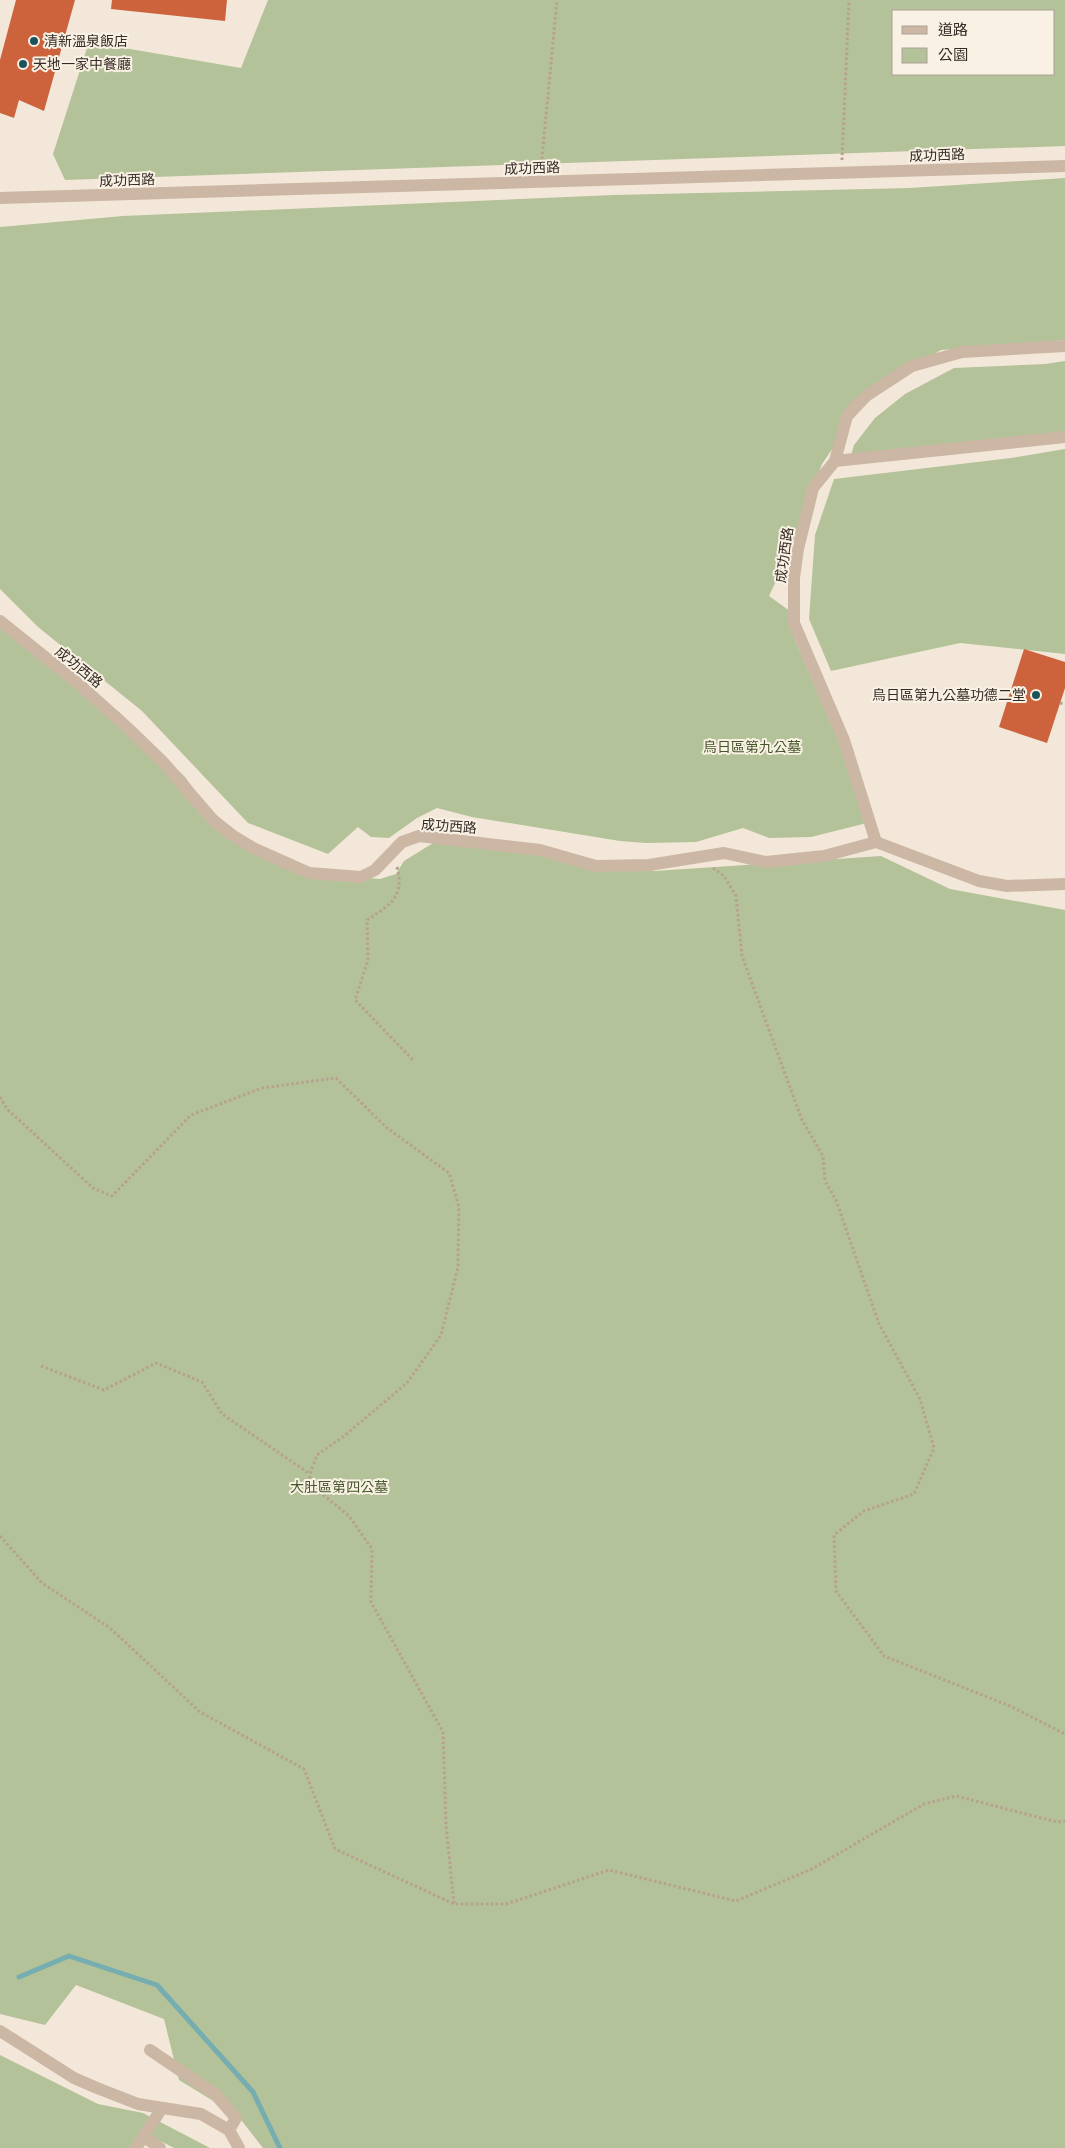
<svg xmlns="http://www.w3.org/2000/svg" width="1065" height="2148" font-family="Commissioner,'Noto Sans TC',sans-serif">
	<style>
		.green { fill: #b3c298; fill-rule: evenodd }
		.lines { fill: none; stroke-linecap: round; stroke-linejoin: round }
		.stream { stroke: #76adb1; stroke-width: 5 }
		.building { fill: #cc633d }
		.path { stroke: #b7a18e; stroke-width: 3; stroke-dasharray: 2.5 2.5; stroke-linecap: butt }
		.minor { stroke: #cbb7a4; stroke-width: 12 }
		.poi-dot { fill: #1a545a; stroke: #faf1e5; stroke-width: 2 }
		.labels { text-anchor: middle; stroke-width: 4; stroke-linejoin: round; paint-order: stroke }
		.poi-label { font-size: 14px; fill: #362c26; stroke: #faf1e5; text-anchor: start }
		.street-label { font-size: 14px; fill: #362c26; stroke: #faf1e5 }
		.park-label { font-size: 14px; fill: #445629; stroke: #faf1e5 }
	</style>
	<rect width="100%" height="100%" fill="#f3e7d9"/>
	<g class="green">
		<path d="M268 0H1065V146L65 180 53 154 89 42 241 68ZM894 11H1054V74H894Z"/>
		<path d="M1065 178V340L941 350 904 372 864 402 822 464 786 560 769 596 794 614V638L872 819 863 824 811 837 769 838 743 828 696 842 646 843 620 841 472 817 437 808 417 818 389 838 371 837 358 827 328 854 248 823 142 711 38 627 0 589V227L123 216 614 195 910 188Z"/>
		<path d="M1065 361V433L850 459 854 445 875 418 905 394 954 368 1045 364Z"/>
		<path d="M1065 449V654L960 643 831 671 809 619 815 535 834 479 1011 458Z"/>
		<path d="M0 620 119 712 185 777 219 825 314 874 380 879 396 874 404 861 438 840 530 850 655 871 881 856 950 889 1065 910V2148H263L238 2116 179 2080 164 2019 76 1985 45 2025 0 2014Z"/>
		<path d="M0 2055 98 2104 143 2113 210 2148H174L143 2132 133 2148H0Z"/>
	</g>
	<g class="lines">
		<path class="stream" d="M19 1977 69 1956 157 1985 253 2092 280 2148"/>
	</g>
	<g class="building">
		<path d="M16 0H75L44 111 19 100 14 118 0 113V60Z"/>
		<path d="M112 0H227L225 21 111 9Z"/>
		<path d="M1024 649 1065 662V688L1047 743 999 727Z"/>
	</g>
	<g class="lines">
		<g class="path">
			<path d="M842 160 849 0"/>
			<path d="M541 169 557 0"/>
			<path d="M1060 703 1065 704"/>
			<path d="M397 867C405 897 390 905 367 920L368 960 355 1000 413 1060"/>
			<path d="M713 868 724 876 736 896 742 956 802 1120 823 1156 825 1181 836 1200 879 1324 920 1399 934 1448 914 1494 864 1511 834 1535 836 1591 884 1656 1010 1706 1065 1734"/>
			<path d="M0 1097 7 1109 93 1188 112 1196 191 1115 262 1088 336 1078 387 1128 449 1173 459 1207 458 1267 441 1335 407 1383 344 1436 317 1455 310 1474V1484L349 1516 372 1549 371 1602 443 1732 446 1825 454 1904"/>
			<path d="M41 1366 104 1390 156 1363 202 1382 222 1414 310 1474"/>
			<path d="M0 1536 42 1583 110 1628 200 1712 304 1769 335 1849 454 1904H506L609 1870 736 1901 812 1869 924 1804 956 1796 1057 1822 1065 1821"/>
		</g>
		<g class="minor">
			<path d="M0 198 1065 166"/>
			<path d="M835 461 1065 437"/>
			<path d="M0 621 81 686 131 731 163 762 213 820 232 835 253 848 309 873 361 877 375 870 402 842 419 836 540 850 596 866 649 865 724 853 766 862 824 856 876 842 979 881 1007 886 1065 884"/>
			<path d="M876 842 844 740 794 623V578L798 549 813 488 835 461 847 416 866 396 912 366 962 352 1065 346"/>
			<path d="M0 2031 74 2078 97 2088 138 2104 201 2114 229 2130 239 2148"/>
			<path d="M150 2050 215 2094 236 2118 229 2130"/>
			<path d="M143 2136 160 2148"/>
			<path d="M136 2148 162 2108"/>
		</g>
	</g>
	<g class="poi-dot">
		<circle cx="34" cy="41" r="5"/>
		<circle cx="23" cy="64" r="5"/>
		<circle cx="1036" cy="695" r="5"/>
	</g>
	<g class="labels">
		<g class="poi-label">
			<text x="44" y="46">清新溫泉飯店</text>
			<text x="33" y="69">天地一家中餐廳</text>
			<text x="1026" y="700" text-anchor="end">烏日區第九公墓功德二堂</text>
		</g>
		<g class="street-label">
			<text transform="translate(937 155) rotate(-2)" y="5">成功西路</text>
			<text transform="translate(532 168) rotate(-2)" y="5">成功西路</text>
			<text transform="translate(127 180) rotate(-2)" y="5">成功西路</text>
			<text transform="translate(784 555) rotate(-82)" y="5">成功西路</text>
			<text transform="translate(79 667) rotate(39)" y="5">成功西路</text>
			<text transform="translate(449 826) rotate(4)" y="5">成功西路</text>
		</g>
		<g class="park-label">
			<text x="752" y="752">烏日區第九公墓</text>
			<text x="339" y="1492">大肚區第四公墓</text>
		</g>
	</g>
	<rect x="892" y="10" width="162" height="65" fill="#faf1e5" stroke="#aca299"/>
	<rect x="902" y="26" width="25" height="8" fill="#cbb7a4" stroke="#aca299"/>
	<text x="938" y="35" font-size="15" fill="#362c26">道路</text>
	<rect x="902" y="48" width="25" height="15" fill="#b3c298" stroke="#aca299"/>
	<text x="938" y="60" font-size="15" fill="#362c26">公園</text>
</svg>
